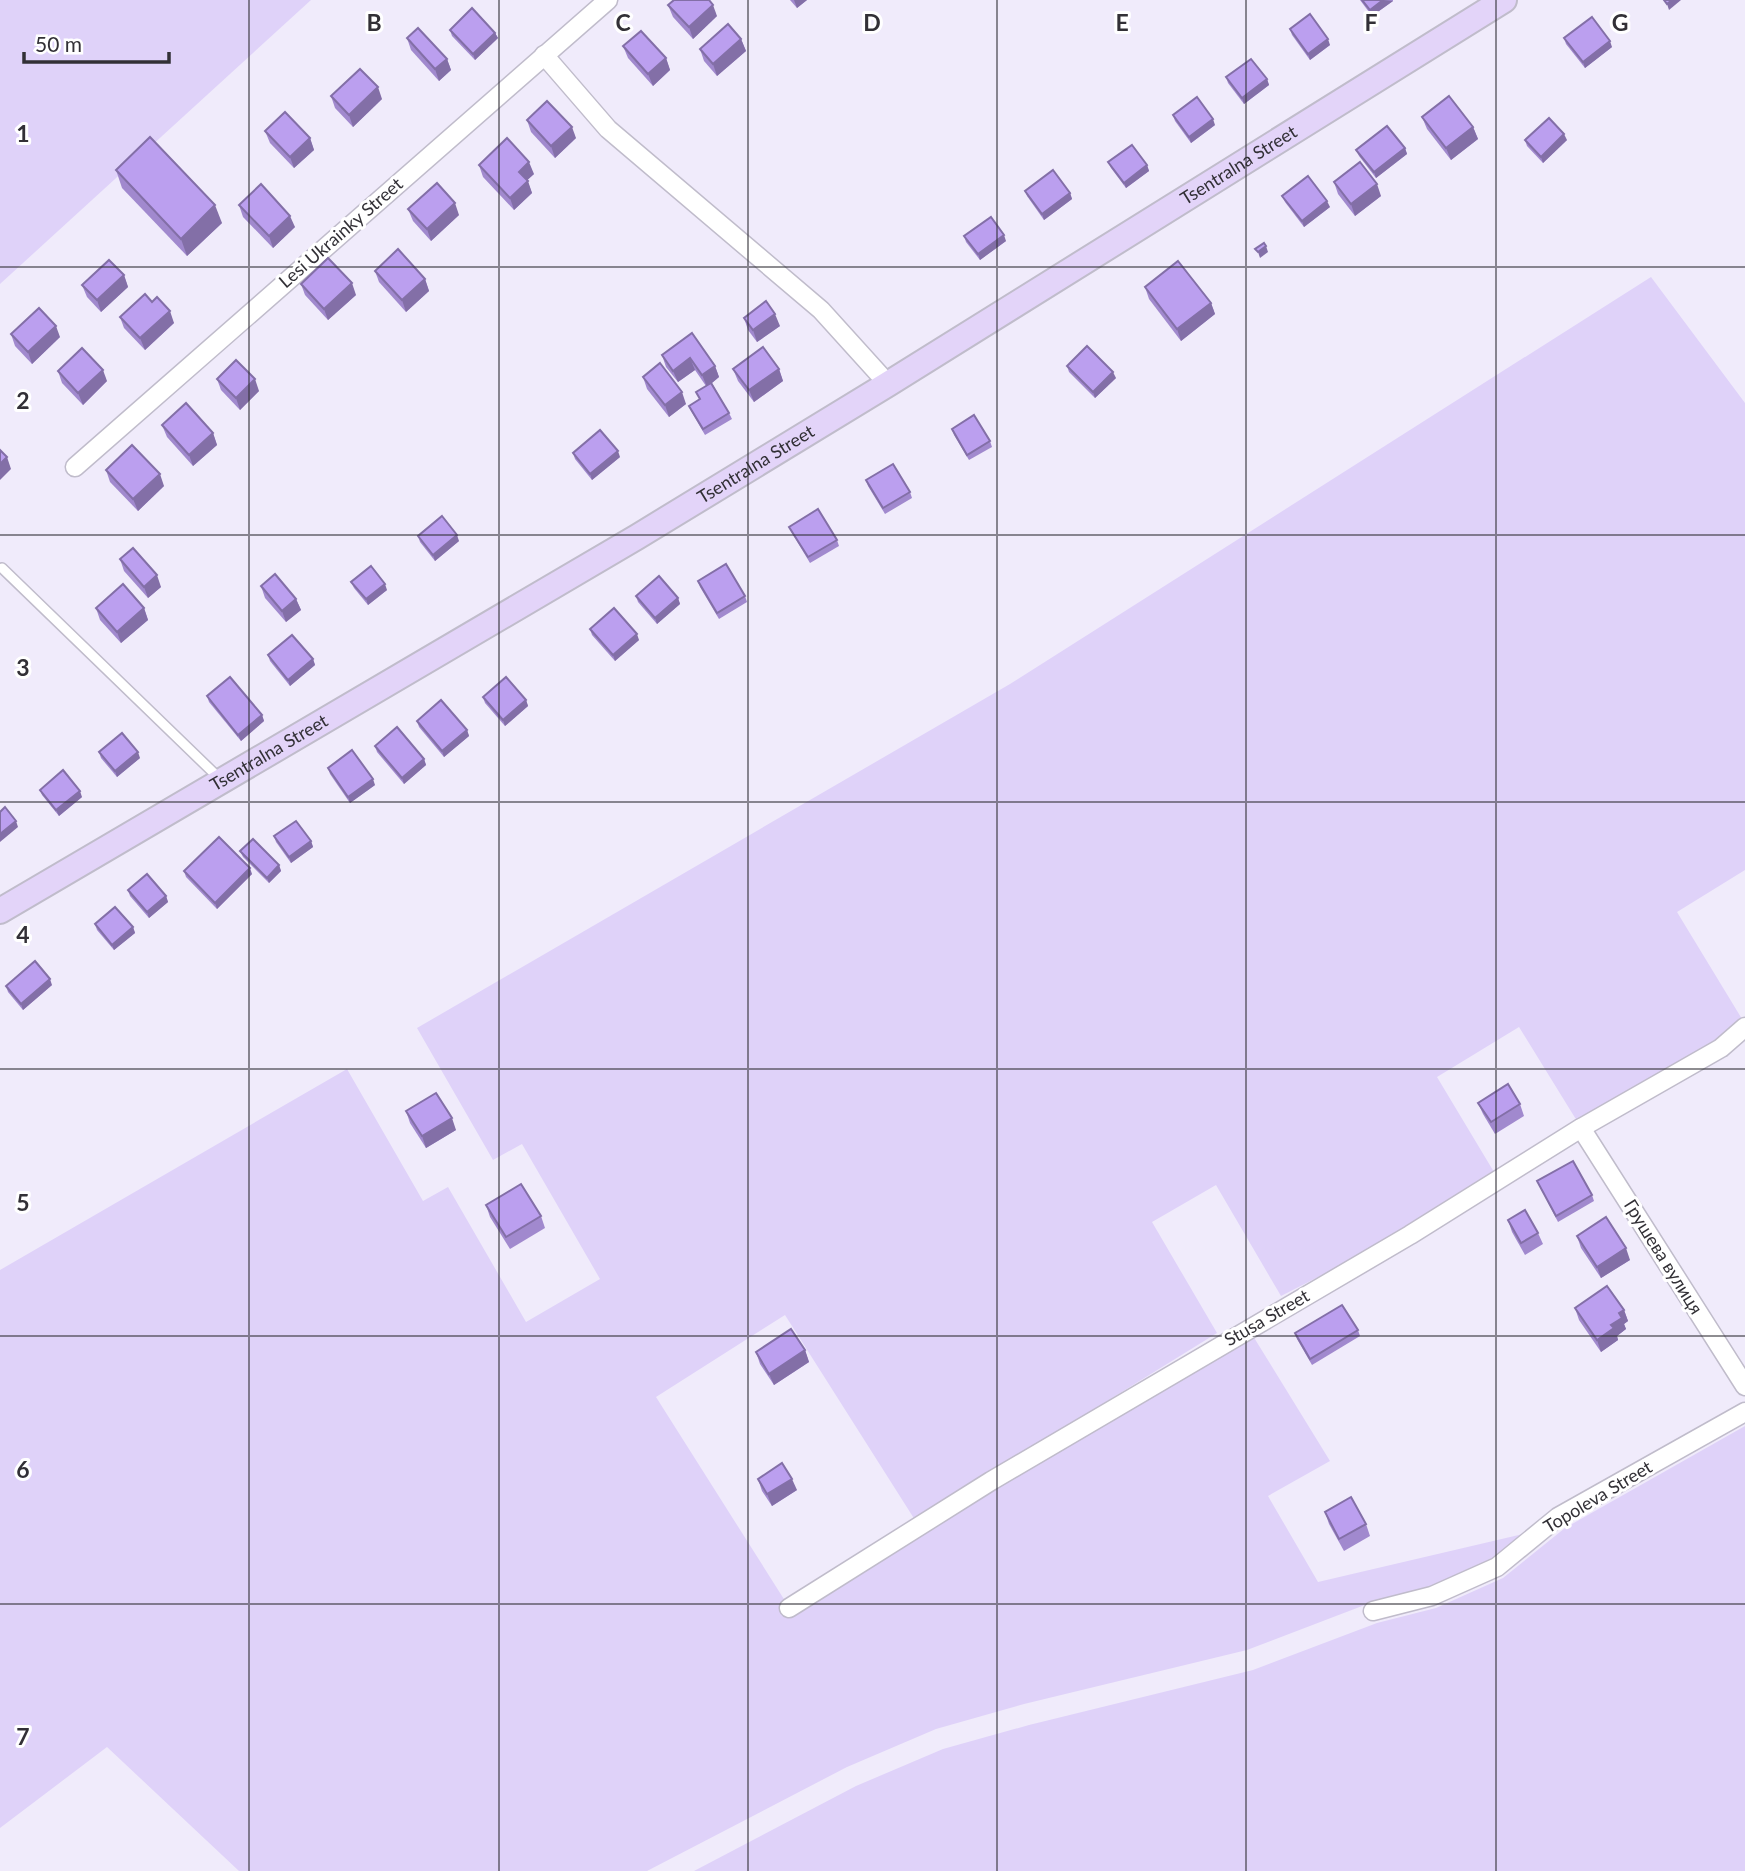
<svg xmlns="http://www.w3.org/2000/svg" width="1745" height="1871" font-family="Lato,sans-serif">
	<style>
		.green { fill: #dfd2f9 }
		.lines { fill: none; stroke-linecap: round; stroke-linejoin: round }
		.lane-casing { stroke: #c0bccb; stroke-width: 12 }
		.street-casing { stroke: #c0bccb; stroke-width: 21 }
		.secondary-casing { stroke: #c0bccb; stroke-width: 28 }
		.lane { stroke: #fff; stroke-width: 9 }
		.street { stroke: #fff; stroke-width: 18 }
		.secondary { stroke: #e3d4f9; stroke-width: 24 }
		.wall { fill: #a189ce }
		.shaded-wall { fill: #836fa7 }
		.building { fill: #bb9fef; stroke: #836fa7; stroke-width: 2 }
		.grid { fill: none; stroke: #323036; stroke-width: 2; stroke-opacity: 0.55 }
		.labels { text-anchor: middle; stroke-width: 6; stroke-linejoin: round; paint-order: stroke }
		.street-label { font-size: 18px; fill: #323036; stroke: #fff }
		.grid-label { font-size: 23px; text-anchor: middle; font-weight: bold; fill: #323036; stroke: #fff; stroke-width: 6; stroke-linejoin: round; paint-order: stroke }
	</style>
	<rect width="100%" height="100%" fill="#f0ebfb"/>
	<g class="green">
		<path d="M0 0H311L0 284Z"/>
		<path d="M1651 277 1745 403V870L1677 912 1742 1019 1717 1041 1577 1121 1519 1027 1437 1077 1494 1172 1359 1256 1281 1296 1216 1185 1152 1222 1217 1333 915 1520 785 1315 656 1397 794 1615 995 1488 1253 1336 1330 1461 1268 1496 1318 1582 1523 1534 1492 1560 1429 1588 1370 1603 1247 1650 1024 1704 936 1729 847 1767 647 1871H239L107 1747 0 1828V1270L347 1069 423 1201 448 1187 526 1322 600 1279 522 1144 493 1160 417 1028 1010 684Z"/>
		<path d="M1745 1426V1871H694L856 1786 943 1749 1029 1725 1253 1670 1377 1623 1436 1608 1503 1578 1565 1528Z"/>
	</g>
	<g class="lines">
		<g class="lane-casing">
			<path id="lane" d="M2 568 220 779"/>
		</g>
		<g class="street-casing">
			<g id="street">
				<path d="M544 55 608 129 821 310 888 384"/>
				<path d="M75 467 608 0"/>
				<path d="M1581 1128 1745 1386"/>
				<path d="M789 1608 991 1481 1410 1235 1581 1128 1721 1048 1745 1027"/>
				<path d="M1373 1611 1432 1596 1497 1567 1558 1517 1745 1412"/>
			</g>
		</g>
		<g class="secondary-casing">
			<g id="secondary">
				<path id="s1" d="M0 911 637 537 888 384 1504 0"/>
			</g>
		</g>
		<use href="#lane" class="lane"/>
		<use href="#street" class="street"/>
		<use href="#secondary" class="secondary"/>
	</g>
	<g class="wall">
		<path d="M790 0H807L797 8Z"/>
		<path d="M1360 0H1393V1L1372 16Z"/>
		<path d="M668 5 717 16 693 39 673 17Z"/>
		<path d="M1290 29 1330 45 1310 60 1292 35Z"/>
		<path d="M450 30 495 33 498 38 475 60 452 36Z"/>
		<path d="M407 38 447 59 451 70 439 81 411 50Z"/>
		<path d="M1564 38 1612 47 1585 68 1566 44Z"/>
		<path d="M741 39 746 51 717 76 704 61 700 49Z"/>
		<path d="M623 46 666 58 670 70 653 86 628 58Z"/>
		<path d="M1226 77 1267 79 1269 85 1244 104 1228 83Z"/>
		<path d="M331 96 382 99 353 127 335 108Z"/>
		<path d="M1173 115 1215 125 1191 143 1175 121Z"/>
		<path d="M1422 117 1473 127 1478 139 1451 160 1427 129Z"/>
		<path d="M527 120 576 138 555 158 531 132Z"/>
		<path d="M265 131 310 138 314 150 294 168 270 143Z"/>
		<path d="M1525 140H1567L1543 163 1527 146Z"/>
		<path d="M1405 148 1407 154 1376 178 1359 156 1356 150Z"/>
		<path d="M1108 162 1147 165 1149 171 1126 188 1111 168Z"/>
		<path d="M479 165 534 174 527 180 532 193 514 210 483 177Z"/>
		<path d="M116 170 222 223 187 256 122 188Z"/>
		<path d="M1334 182 1381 196 1355 216 1338 194Z"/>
		<path d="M1025 191 1070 193 1072 199 1044 220 1027 196Z"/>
		<path d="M1282 196 1330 207 1304 227 1285 202Z"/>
		<path d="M239 205 295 227 273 248 243 217Z"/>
		<path d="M408 209 459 215 431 241 413 221Z"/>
		<path d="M964 236 1006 241 980 260 966 242Z"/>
		<path d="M375 271 425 279 429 291 406 312 379 282Z"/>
		<path d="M124 275 128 287 101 312 87 297 82 285Z"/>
		<path d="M301 284 356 295 328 320 305 295Z"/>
		<path d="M1145 287 1211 303 1215 314 1181 341 1149 299Z"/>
		<path d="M152 302 174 323 145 350 124 328 120 317Z"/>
		<path d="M744 318 780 326 757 342 748 330Z"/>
		<path d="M692 333 715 366 719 377 712 383 729 413 732 419 705 435 691 411 689 406 700 399 696 392 706 386 695 370 678 382 666 367 662 355Z"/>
		<path d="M11 334 60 337 32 364 15 346Z"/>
		<path d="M1067 366 1116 378 1095 398 1069 372Z"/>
		<path d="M733 369H779L783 381 754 402 738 381Z"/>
		<path d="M58 371 107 381 83 405 62 383Z"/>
		<path d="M643 377 686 404 669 417 647 389Z"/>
		<path d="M217 379 259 391 240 410 221 390Z"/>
		<path d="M162 425 213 433 217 445 193 466 167 437Z"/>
		<path d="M952 429 990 441 992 447 969 460 954 435Z"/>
		<path d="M573 453 620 457 592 480 575 459Z"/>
		<path d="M106 470 164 486 138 511 110 482Z"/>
		<path d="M866 480 910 492 912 498 885 514 868 486Z"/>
		<path d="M789 527 837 540 839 546 810 563 792 533Z"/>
		<path d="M418 536 459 541 435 561 420 542Z"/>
		<path d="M120 559 161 587 148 598 124 571Z"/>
		<path d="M698 581 745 596 747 602 719 619 700 587Z"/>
		<path d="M351 582 387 590 368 605 354 588Z"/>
		<path d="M261 586 296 599 301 610 286 622 265 598Z"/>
		<path d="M636 596 678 598 680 604 657 624 638 602Z"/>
		<path d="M96 608H144L148 620 121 643 100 620Z"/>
		<path d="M590 629 639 640 615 661 592 635Z"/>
		<path d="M268 655 313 659 315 665 290 686 270 661Z"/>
		<path d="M207 696 262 715 264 721 241 741 209 702Z"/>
		<path d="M483 697 526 700 528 706 505 726 485 703Z"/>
		<path d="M417 721 467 730 469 736 444 757 419 727Z"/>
		<path d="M375 746 424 759 426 765 404 784 377 752Z"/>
		<path d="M99 752 140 758 117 777 101 758Z"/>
		<path d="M328 768 375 785 350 803 330 774Z"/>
		<path d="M40 790 82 797 59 816 42 795Z"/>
		<path d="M274 836 311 841 313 847 291 863 276 842Z"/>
		<path d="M240 851 279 865 281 871 269 883 243 857Z"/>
		<path d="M184 871 252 874 217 909 186 877Z"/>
		<path d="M128 890 166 896 168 902 149 918 130 896Z"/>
		<path d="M95 924 133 927 135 933 114 950 97 930Z"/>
		<path d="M52 985 23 1010 8 992 6 986Z"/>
		<path d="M1478 1103 1520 1104 1524 1116 1495 1134 1483 1114Z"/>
		<path d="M406 1111 456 1130 426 1148 410 1123Z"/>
		<path d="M1537 1181 1592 1195 1594 1201 1558 1222Z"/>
		<path d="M486 1205 541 1216 545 1228 510 1249 490 1217Z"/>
		<path d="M1508 1220 1538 1233 1543 1244 1525 1255 1512 1232Z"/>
		<path d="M1577 1236 1630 1260 1601 1278 1581 1248Z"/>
		<path d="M1575 1308 1624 1310 1628 1321 1624 1324 1626 1329 1617 1336 1618 1340 1601 1352 1579 1320Z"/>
		<path d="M1358 1330 1360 1336 1312 1365 1297 1339 1295 1333Z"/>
		<path d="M805 1350 809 1362 774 1385 760 1364 756 1352Z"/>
		<path d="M758 1479 797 1490 772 1506 762 1491Z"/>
		<path d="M1325 1512 1366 1524 1370 1536 1344 1551 1329 1524Z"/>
	</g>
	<g class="shaded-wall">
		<path d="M794 0H807L797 8Z"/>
		<path d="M1383 0 1393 1 1372 16 1370 10Z"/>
		<path d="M1672 0H1681L1669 10 1667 4Z"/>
		<path d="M713 5 717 16 693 39 689 27Z"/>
		<path d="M495 33 498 38 475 60 473 54Z"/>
		<path d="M741 39 746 51 717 76 713 64Z"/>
		<path d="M1328 39 1330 45 1310 60 1308 54Z"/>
		<path d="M1610 41 1612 47 1585 68 1583 62Z"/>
		<path d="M666 58 670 70 653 86 648 74Z"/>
		<path d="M447 59 451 70 439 81 435 69Z"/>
		<path d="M1267 79 1269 85 1244 104 1242 98Z"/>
		<path d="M378 87 382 99 353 127 349 115Z"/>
		<path d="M1213 119 1215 125 1191 143 1189 137Z"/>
		<path d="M572 127 576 138 555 158 551 146Z"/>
		<path d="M1473 127 1478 139 1451 160 1446 148Z"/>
		<path d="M1564 134 1567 140 1543 163 1541 157Z"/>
		<path d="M310 138 314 150 294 168 290 157Z"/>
		<path d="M1405 148 1407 154 1376 178 1374 172Z"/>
		<path d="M529 162 534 174 523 184 519 172Z"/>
		<path d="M1147 165 1149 171 1126 188 1124 183Z"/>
		<path d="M528 181 532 193 514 210 510 198Z"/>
		<path d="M1377 184 1381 196 1355 216 1351 204Z"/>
		<path d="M1070 193 1072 199 1044 220 1042 214Z"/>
		<path d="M1327 201 1330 207 1304 227 1302 221Z"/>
		<path d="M455 203 459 215 431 241 427 229Z"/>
		<path d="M215 205 222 223 187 256 181 239Z"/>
		<path d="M290 216 295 227 273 248 269 236Z"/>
		<path d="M1004 235 1006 241 980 260 978 254Z"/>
		<path d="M1266 246 1268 252 1260 258 1258 252Z"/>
		<path d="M124 275 128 287 101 312 97 300Z"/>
		<path d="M425 279 429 291 406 312 402 300Z"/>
		<path d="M352 283 356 295 328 320 324 309Z"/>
		<path d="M1211 303 1215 314 1181 341 1177 329Z"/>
		<path d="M170 311 174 323 145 350 140 338Z"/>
		<path d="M775 314 780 326 757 342 753 330Z"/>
		<path d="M56 326 60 337 32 364 28 352Z"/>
		<path d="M690 358 695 370 678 382 673 371Z"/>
		<path d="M715 366 719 377 707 387 702 375Z"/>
		<path d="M779 369 783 381 754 402 749 390Z"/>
		<path d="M103 370 107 381 83 405 78 393Z"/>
		<path d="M1113 372 1116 378 1095 398 1093 392Z"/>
		<path d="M255 379 259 391 240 410 236 398Z"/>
		<path d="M682 392 686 404 669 417 665 405Z"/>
		<path d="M213 433 217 445 193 466 189 455Z"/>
		<path d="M618 451 620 457 592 480 590 474Z"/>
		<path d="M7 457 11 469 0 480V464Z"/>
		<path d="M160 474 164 486 138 511 133 499Z"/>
		<path d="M457 535 459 541 435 561 433 555Z"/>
		<path d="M157 575 161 587 148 598 144 587Z"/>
		<path d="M385 584 387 590 368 605 366 599Z"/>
		<path d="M678 598 680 604 657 624 655 618Z"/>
		<path d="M296 599 301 610 286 622 282 611Z"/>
		<path d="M144 608 148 620 121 643 117 632Z"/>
		<path d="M637 634 639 640 615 661 613 655Z"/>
		<path d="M313 659 315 665 290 686 288 680Z"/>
		<path d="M526 700 528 706 505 726 503 720Z"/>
		<path d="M262 715 264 721 241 741 238 735Z"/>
		<path d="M467 730 469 736 444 757 442 751Z"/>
		<path d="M138 752 140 758 117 777 115 771Z"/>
		<path d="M424 759 426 765 404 784 402 778Z"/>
		<path d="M373 779 375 785 350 803 348 797Z"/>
		<path d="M80 791 82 797 59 816 56 810Z"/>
		<path d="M16 821 18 827 0 842V834Z"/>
		<path d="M311 841 313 847 291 863 289 857Z"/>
		<path d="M279 865 281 871 269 883 267 878Z"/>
		<path d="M250 868 252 874 217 909 215 903Z"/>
		<path d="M166 896 168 902 149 918 147 912Z"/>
		<path d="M133 927 135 933 114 950 112 945Z"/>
		<path d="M50 979 52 985 23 1010 21 1004Z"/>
		<path d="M452 1118 456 1130 426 1148 422 1136Z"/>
		<path d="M1626 1248 1630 1260 1601 1278 1597 1267Z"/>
		<path d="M1624 1310 1628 1321 1624 1324 1626 1329 1617 1336 1618 1340 1601 1352 1597 1340 1611 1325 1619 1313Z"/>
		<path d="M805 1350 809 1362 774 1385 769 1374Z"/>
		<path d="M792 1479 797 1490 772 1506 767 1494Z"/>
	</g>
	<g class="building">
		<path d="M674 0H709L713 5 689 27 668 5Z"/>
		<path d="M1362 0H1383L1370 10Z"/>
		<path d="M1664 0H1672L1667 4Z"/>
		<path d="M472 8 495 33 473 54 450 30Z"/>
		<path d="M1310 14 1328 39 1308 54 1290 29Z"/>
		<path d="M1592 17 1610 41 1583 62 1564 38Z"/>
		<path d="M728 24 741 39 713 64 700 49Z"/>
		<path d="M418 28 447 59 435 69 407 38Z"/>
		<path d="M641 31 666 58 648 74 623 46Z"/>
		<path d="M1251 59 1267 79 1242 98 1226 77Z"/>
		<path d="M360 69 378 87 349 115 331 96Z"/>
		<path d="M1449 96 1473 127 1446 148 1422 117Z"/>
		<path d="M1197 97 1213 119 1189 137 1173 115Z"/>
		<path d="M547 101 572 127 551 146 527 120Z"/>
		<path d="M285 112 310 138 290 157 265 131Z"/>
		<path d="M1549 118 1564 134 1541 157 1525 140Z"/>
		<path d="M1387 126 1405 148 1374 172 1356 150Z"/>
		<path d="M150 137 215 205 181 239 116 170Z"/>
		<path d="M507 138 529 162 519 172 528 181 510 198 479 165Z"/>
		<path d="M1132 145 1147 165 1124 183 1108 162Z"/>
		<path d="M1360 162 1377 184 1351 204 1334 182Z"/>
		<path d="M1053 170 1070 193 1042 214 1025 191Z"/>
		<path d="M1308 176 1327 201 1302 221 1282 196Z"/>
		<path d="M437 183 455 203 427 229 408 209Z"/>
		<path d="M261 184 290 216 269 236 239 205Z"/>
		<path d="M991 217 1004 235 978 254 964 236Z"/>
		<path d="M1264 243 1266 246 1258 252 1255 249Z"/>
		<path d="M398 249 425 279 402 300 375 271Z"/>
		<path d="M328 258 352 283 324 309 301 284Z"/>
		<path d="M109 260 124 275 97 300 82 285Z"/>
		<path d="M1178 261 1211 303 1177 329 1145 287Z"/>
		<path d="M145 294 152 302 157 297 170 311 140 338 120 317Z"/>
		<path d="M766 301 775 314 753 330 744 318Z"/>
		<path d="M39 308 56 326 28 352 11 334Z"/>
		<path d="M692 333 715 366 702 375 690 358 673 371 662 355Z"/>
		<path d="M1087 346 1113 372 1093 392 1067 366Z"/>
		<path d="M763 347 779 369 749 390 733 369Z"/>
		<path d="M82 348 103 370 78 393 58 371Z"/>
		<path d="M236 360 255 379 236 398 217 379Z"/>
		<path d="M660 363 682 392 665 405 643 377Z"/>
		<path d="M711 383 729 413 703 429 689 406 700 399 696 392Z"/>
		<path d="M186 403 213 433 189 455 162 425Z"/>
		<path d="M974 415 990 441 967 455 952 429Z"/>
		<path d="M600 430 618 451 590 474 573 453Z"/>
		<path d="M132 445 160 474 133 499 106 470Z"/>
		<path d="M0 450 7 457 0 464Z"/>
		<path d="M893 464 910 492 883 508 866 480Z"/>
		<path d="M818 509 837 540 808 557 789 527Z"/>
		<path d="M442 516 457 535 433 555 418 536Z"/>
		<path d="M133 548 157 575 144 587 120 559Z"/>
		<path d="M726 564 745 596 717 613 698 581Z"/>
		<path d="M371 566 385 584 366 599 351 582Z"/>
		<path d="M275 574 296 599 282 611 261 586Z"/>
		<path d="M659 576 678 598 655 618 636 596Z"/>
		<path d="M123 584 144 608 117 632 96 608Z"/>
		<path d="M614 608 637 634 613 655 590 629Z"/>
		<path d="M292 635 313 659 288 680 268 655Z"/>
		<path d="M230 677 262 715 238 735 207 696Z"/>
		<path d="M506 677 526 700 503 720 483 697Z"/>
		<path d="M441 700 467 730 442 751 417 721Z"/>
		<path d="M397 727 424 759 402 778 375 746Z"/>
		<path d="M122 733 138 752 115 771 99 752Z"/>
		<path d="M352 750 373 779 348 797 328 768Z"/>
		<path d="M63 770 80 791 56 810 40 790Z"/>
		<path d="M5 807 16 821 0 834V812Z"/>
		<path d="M296 821 311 841 289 857 274 836Z"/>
		<path d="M219 837 250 868 215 903 184 871Z"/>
		<path d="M253 839 279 865 267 878 240 851Z"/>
		<path d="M147 874 166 896 147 912 128 890Z"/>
		<path d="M115 907 133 927 112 945 95 924Z"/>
		<path d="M35 961 50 979 21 1004 6 986Z"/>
		<path d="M1508 1084 1520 1104 1491 1122 1478 1103Z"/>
		<path d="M436 1093 452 1118 422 1136 406 1111Z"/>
		<path d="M1573 1161 1592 1195 1556 1216 1537 1181Z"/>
		<path d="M521 1184 541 1216 506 1237 486 1205Z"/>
		<path d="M1525 1210 1538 1233 1521 1243 1508 1220Z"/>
		<path d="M1606 1217 1626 1248 1597 1267 1577 1236Z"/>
		<path d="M1607 1286 1624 1310 1619 1313 1622 1318 1611 1325 1614 1328 1597 1340 1575 1308Z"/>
		<path d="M1342 1305 1358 1330 1310 1359 1295 1333Z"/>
		<path d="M791 1329 805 1350 769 1374 756 1352Z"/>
		<path d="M782 1463 792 1479 767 1494 758 1479Z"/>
		<path d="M1351 1497 1366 1524 1339 1539 1325 1512Z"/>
	</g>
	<path class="grid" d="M249 0V1871M499 0V1871M748 0V1871M997 0V1871M1246 0V1871M1496 0V1871M0 267H1745M0 535H1745M0 802H1745M0 1069H1745M0 1336H1745M0 1604H1745"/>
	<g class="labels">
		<g class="street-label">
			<text dy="6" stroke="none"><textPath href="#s1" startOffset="1446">Tsentralna Street</textPath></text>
			<text transform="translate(341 233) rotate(-41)" y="6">Lesi Ukrainky Street</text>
			<text dy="6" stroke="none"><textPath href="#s1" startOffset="878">Tsentralna Street</textPath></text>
			<text dy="6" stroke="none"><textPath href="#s1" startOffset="312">Tsentralna Street</textPath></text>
			<text transform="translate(1663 1257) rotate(58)" y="6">Грушева вулиця</text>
			<text transform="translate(1267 1318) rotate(-30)" y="6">Stusa Street</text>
			<text transform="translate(1598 1497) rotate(-31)" y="6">Topoleva Street</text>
		</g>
	</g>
	<g class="grid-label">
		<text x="374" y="31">B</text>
		<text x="623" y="31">C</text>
		<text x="872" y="31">D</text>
		<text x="1122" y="31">E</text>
		<text x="1371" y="31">F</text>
		<text x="1620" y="31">G</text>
		<text x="23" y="142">1</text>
		<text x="23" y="409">2</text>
		<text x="23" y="676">3</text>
		<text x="23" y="943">4</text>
		<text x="23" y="1211">5</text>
		<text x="23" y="1478">6</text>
		<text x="23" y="1745">7</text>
	</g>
	<path d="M24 52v10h145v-10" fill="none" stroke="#323036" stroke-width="3.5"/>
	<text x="35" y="52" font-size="21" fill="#323036" stroke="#ffffff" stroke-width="5" paint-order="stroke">50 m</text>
</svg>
